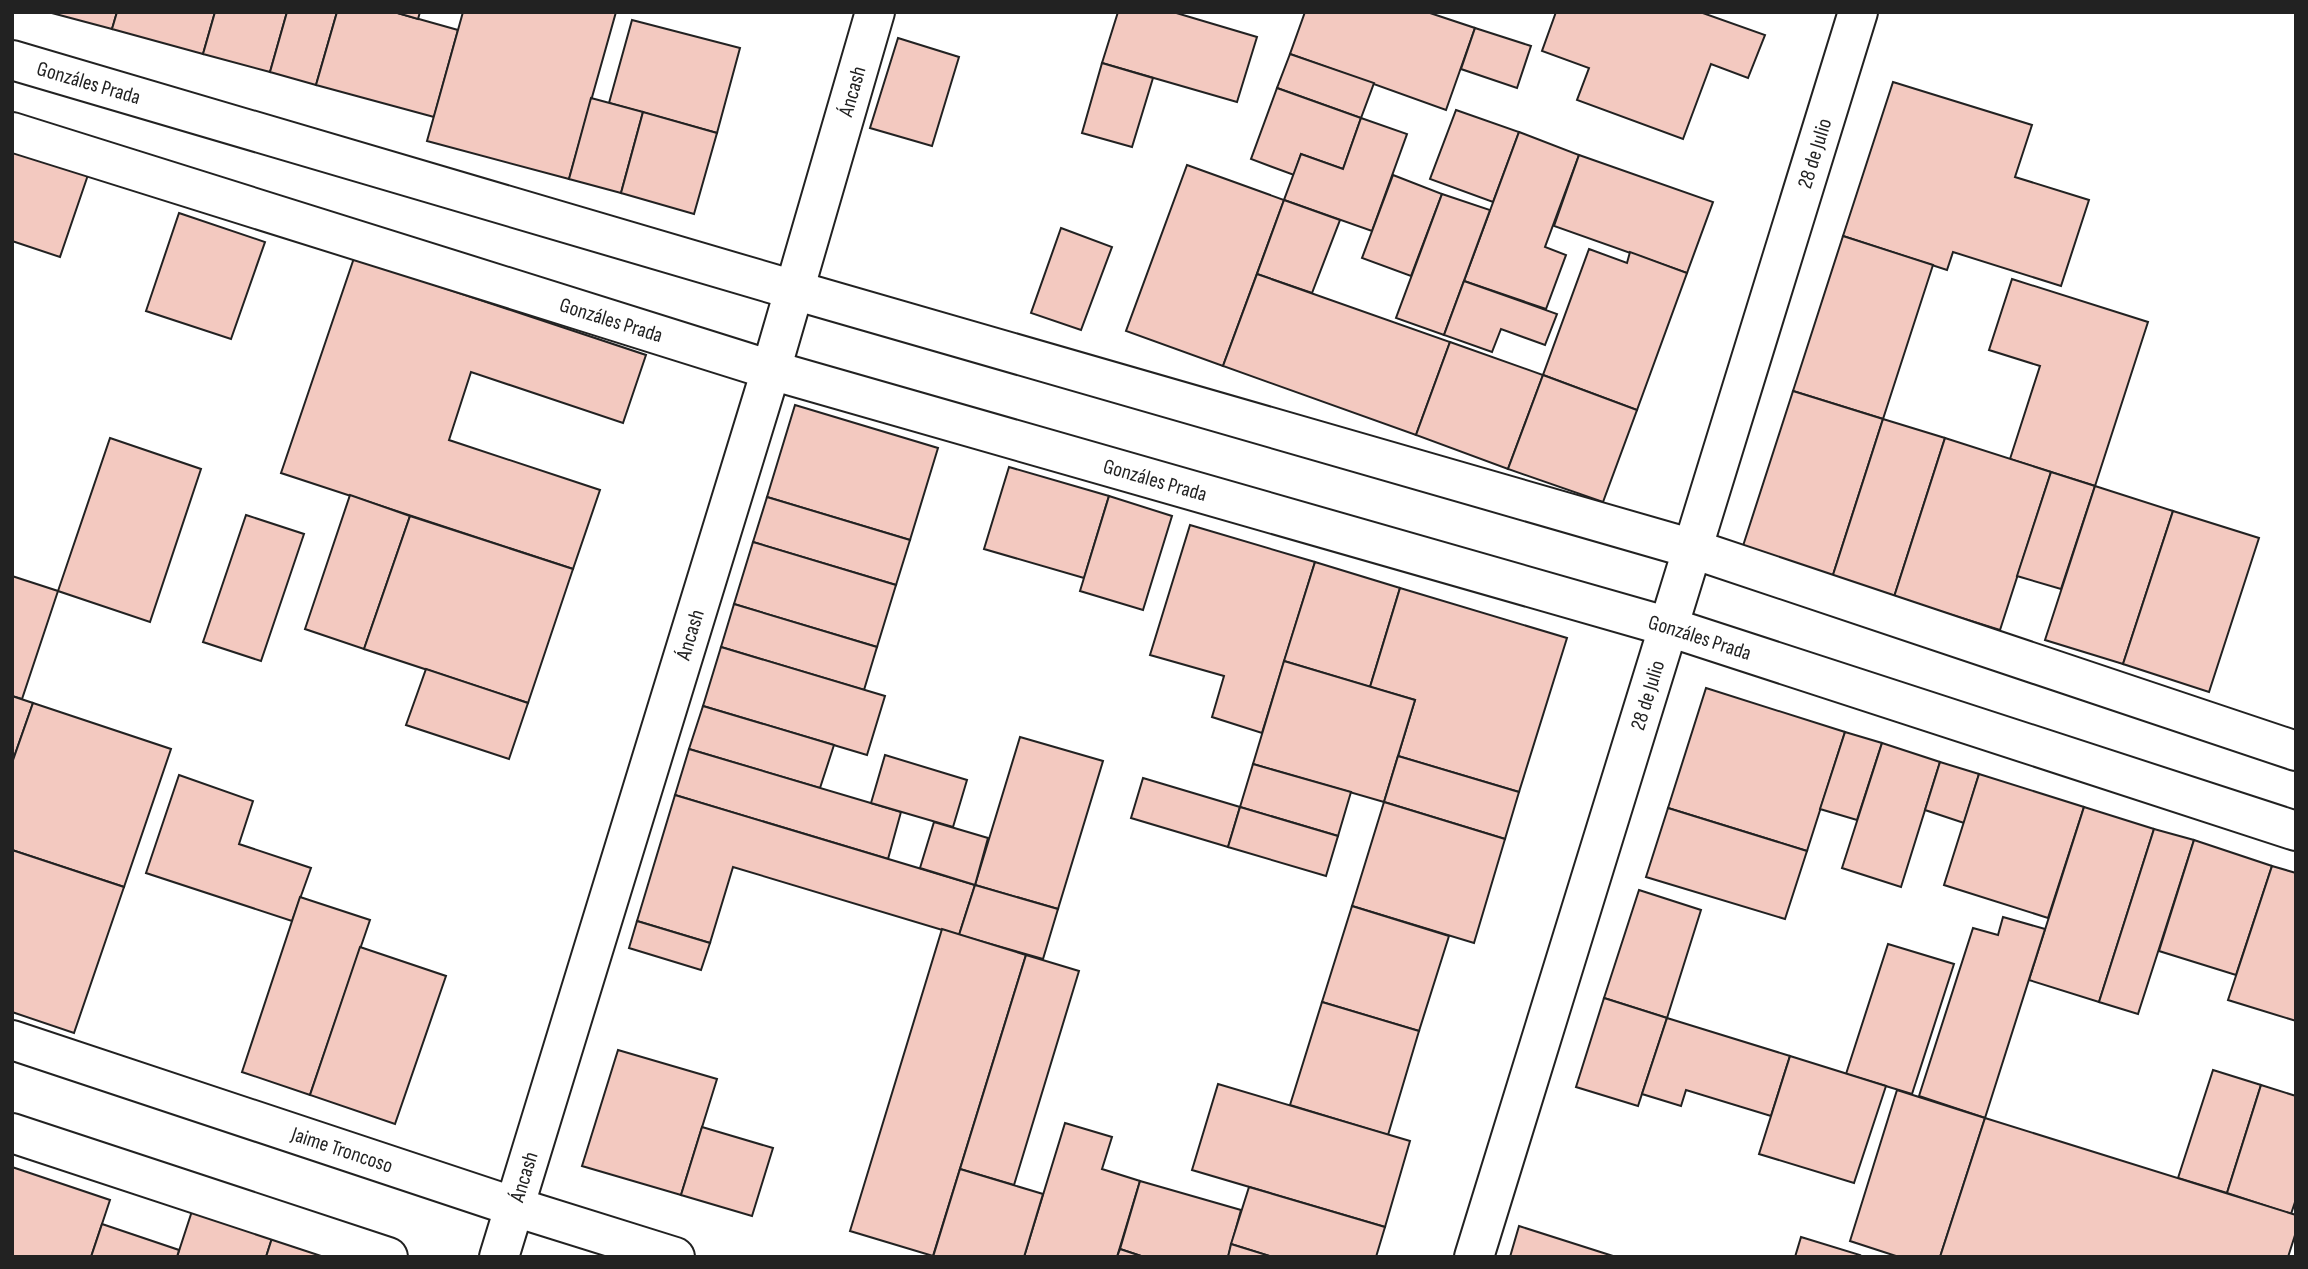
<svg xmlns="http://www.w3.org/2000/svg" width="2308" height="1269" font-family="'Sofia Sans Condensed',sans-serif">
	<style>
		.building { fill: #f3c9c0; stroke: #222; stroke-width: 2 }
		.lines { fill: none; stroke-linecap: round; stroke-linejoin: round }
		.minor-casing { stroke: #222; stroke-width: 42 }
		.tertiary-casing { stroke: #222; stroke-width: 42 }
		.minor { stroke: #fff; stroke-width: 38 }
		.tertiary { stroke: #fff; stroke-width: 38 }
		.labels { text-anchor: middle; stroke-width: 5; stroke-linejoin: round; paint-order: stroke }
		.street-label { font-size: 21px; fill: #222; stroke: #fff }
	</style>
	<rect width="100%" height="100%" fill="#fff"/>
	<g class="building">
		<path d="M48 12H117L112 29Z"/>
		<path d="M117 12H215L203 54 112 29Z"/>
		<path d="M215 12H287L270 72 203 54Z"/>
		<path d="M287 12H337L316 85 270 72Z"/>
		<path d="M337 12H394L458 30 434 117 316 85Z"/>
		<path d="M394 12H420L418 19Z"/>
		<path d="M463 12H616L569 179 427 141Z"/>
		<path d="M1118 12H1173L1257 37 1237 102 1102 63Z"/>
		<path d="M1305 12H1427L1475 28 1446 110 1290 54Z"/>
		<path d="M1556 12H1700L1765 35 1748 78 1711 64 1683 139 1577 100 1589 68 1542 51Z"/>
		<path d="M632 20 740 48 717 133 609 103Z"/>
		<path d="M1475 28 1531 46 1517 88 1461 69Z"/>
		<path d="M898 38 959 57 932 146 870 128Z"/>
		<path d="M1290 54 1374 83 1361 118 1277 88Z"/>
		<path d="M1102 63 1153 78 1132 147 1082 133Z"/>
		<path d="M1893 82 2032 125 2015 177 2089 200 2061 286 1953 252 1947 270 1843 236Z"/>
		<path d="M1277 88 1361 118 1343 169 1301 154 1294 175 1251 159Z"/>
		<path d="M591 98 643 112 621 193 569 179Z"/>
		<path d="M1456 110 1519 132 1493 202 1430 179Z"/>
		<path d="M643 112 717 133 694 214 621 193Z"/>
		<path d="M1361 118 1407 134 1372 231 1284 200 1301 154 1343 169Z"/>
		<path d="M1519 132 1579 155 1545 247 1566 255 1546 309 1464 281Z"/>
		<path d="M12 147 89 172 60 257 12 241Z"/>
		<path d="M1579 155 1713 202 1687 273 1554 226Z"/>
		<path d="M1187 165 1284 200 1223 366 1126 331Z"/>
		<path d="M1393 175 1442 194 1411 276 1362 258Z"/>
		<path d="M1442 194 1490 210 1444 335 1396 318Z"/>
		<path d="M1284 200 1340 220 1312 293 1257 274Z"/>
		<path d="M179 213 265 242 231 339 146 311Z"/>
		<path d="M1061 228 1112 247 1081 330 1031 313Z"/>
		<path d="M1843 236 1933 265 1883 419 1793 391Z"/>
		<path d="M1589 249 1627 263 1630 252 1687 273 1637 410 1543 375Z"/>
		<path d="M354 258 646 355 623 423 471 372 449 440 600 490 573 569 281 473Z"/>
		<path d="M1257 274 1450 342 1416 435 1223 366Z"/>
		<path d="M2012 279 2148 322 2095 486 2010 459 2040 366 1989 350Z"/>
		<path d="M1464 281 1557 314 1545 345 1501 329 1492 352 1444 335Z"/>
		<path d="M1450 342 1543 375 1508 469 1416 435Z"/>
		<path d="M1543 375 1637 410 1603 502 1508 469Z"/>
		<path d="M1793 391 1883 419 1832 578 1742 549Z"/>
		<path d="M795 405 938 448 910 540 767 497Z"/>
		<path d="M1883 419 1945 438 1894 597 1832 578Z"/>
		<path d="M110 438 201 469 150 622 58 591Z"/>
		<path d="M1945 438 2051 472 2000 630 1894 597Z"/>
		<path d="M1009 467 1109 496 1084 578 984 549Z"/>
		<path d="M2051 472 2095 486 2061 589 2017 576Z"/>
		<path d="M2095 486 2173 511 2123 664 2045 640Z"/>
		<path d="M350 495 410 516 364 649 305 629Z"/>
		<path d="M1109 496 1172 516 1143 610 1080 591Z"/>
		<path d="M767 497 910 540 896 585 753 542Z"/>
		<path d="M2173 511 2259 538 2209 692 2123 664Z"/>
		<path d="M246 515 304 534 261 661 203 642Z"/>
		<path d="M410 516 573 569 528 703 364 649Z"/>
		<path d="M1190 525 1315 562 1262 733 1212 717 1224 676 1150 655Z"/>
		<path d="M753 542 896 585 877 647 734 604Z"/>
		<path d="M1315 562 1400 588 1370 687 1284 661Z"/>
		<path d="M12 576 58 591 22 699 12 696Z"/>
		<path d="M1400 588 1567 638 1519 792 1398 756 1415 700 1370 687Z"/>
		<path d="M734 604 877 647 864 690 721 647Z"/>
		<path d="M721 647 885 696 867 755 703 706Z"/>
		<path d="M1284 661 1415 700 1384 802 1253 764Z"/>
		<path d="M426 669 528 703 509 759 406 725Z"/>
		<path d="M1706 688 1845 732 1807 851 1668 808Z"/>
		<path d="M12 696 33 703 12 763Z"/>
		<path d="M33 703 171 749 124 887 12 850V763Z"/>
		<path d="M703 706 834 745 820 788 689 749Z"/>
		<path d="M1845 732 1882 743 1857 820 1820 809Z"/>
		<path d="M1020 737 1103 761 1058 909 975 885Z"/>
		<path d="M1882 743 1940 762 1901 887 1842 868Z"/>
		<path d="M689 749 901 812 888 859 675 795Z"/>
		<path d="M885 755 967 780 953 827 871 803Z"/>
		<path d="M1398 756 1519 792 1505 839 1384 802Z"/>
		<path d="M1940 762 1979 774 1964 823 1925 810Z"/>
		<path d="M1253 764 1351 792 1338 836 1240 807Z"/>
		<path d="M1979 774 2084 807 2048 918 1944 885Z"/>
		<path d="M179 775 253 801 239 844 311 868 292 921 146 873Z"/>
		<path d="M1143 778 1240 807 1228 847 1131 818Z"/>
		<path d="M675 795 975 885 959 935 733 867 710 943 637 921Z"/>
		<path d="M1384 802 1505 839 1474 943 1352 906Z"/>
		<path d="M1240 807 1338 836 1326 876 1228 847Z"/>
		<path d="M2084 807 2154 829 2099 1002 2029 980Z"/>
		<path d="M1668 808 1807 851 1785 919 1646 877Z"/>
		<path d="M934 822 988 838 975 885 920 868Z"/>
		<path d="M2154 829 2194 840 2138 1014 2099 1002Z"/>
		<path d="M2194 840 2272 866 2236 975 2159 951Z"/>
		<path d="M12 850 124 887 74 1033 12 1012Z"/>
		<path d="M2272 866 2296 873V1021L2228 1000Z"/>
		<path d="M975 885 1058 909 1043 959 959 935Z"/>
		<path d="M1639 890 1701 910 1667 1018 1604 998Z"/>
		<path d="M300 897 370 920 310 1095 242 1072Z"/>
		<path d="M1352 906 1449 936 1419 1031 1322 1002Z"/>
		<path d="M2003 917 2045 929 1985 1118 1919 1096 1973 928 1998 935Z"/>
		<path d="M637 921 710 943 701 970 629 948Z"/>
		<path d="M942 929 1026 955 933 1256 850 1231Z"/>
		<path d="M1888 944 1954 964 1912 1094 1846 1074Z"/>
		<path d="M360 947 446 976 395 1124 310 1095Z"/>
		<path d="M1026 955 1079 971 1014 1185 960 1169Z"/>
		<path d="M1604 998 1667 1018 1638 1106 1576 1087Z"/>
		<path d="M1322 1002 1419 1031 1388 1135 1290 1105Z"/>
		<path d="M1667 1018 1790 1056 1771 1116 1686 1090 1681 1106 1642 1094Z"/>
		<path d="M618 1050 717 1079 681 1195 582 1166Z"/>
		<path d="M1790 1056 1886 1086 1854 1183 1759 1154Z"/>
		<path d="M2213 1070 2261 1085 2227 1193 2178 1178Z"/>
		<path d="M1218 1084 1410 1141 1385 1227 1192 1170Z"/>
		<path d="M2261 1085 2296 1096V1199L2291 1214 2227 1193Z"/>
		<path d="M1897 1090 1985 1118 1940 1257H1899L1850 1241Z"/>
		<path d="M1985 1118 2296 1215V1232L2288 1257H1940Z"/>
		<path d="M1065 1123 1112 1137 1102 1169 1140 1181 1117 1257H1024Z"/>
		<path d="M702 1127 773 1148 752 1216 681 1195Z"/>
		<path d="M12 1167 110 1200 91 1257H12Z"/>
		<path d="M960 1169 1043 1194 1024 1257H933Z"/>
		<path d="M1140 1181 1241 1210 1228 1257H1144L1120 1249Z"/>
		<path d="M1249 1187 1385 1227 1376 1257H1273L1231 1244Z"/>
		<path d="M193 1208 273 1235 266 1257H177Z"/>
		<path d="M102 1224 179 1250 177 1257H91Z"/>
		<path d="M1519 1226 1613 1256 1510 1257Z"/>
		<path d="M273 1235 339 1257H266Z"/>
		<path d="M1801 1237 1860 1255 1859 1257H1795Z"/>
		<path d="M1231 1244 1273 1257H1228Z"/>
		<path d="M1120 1249 1144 1257H1117Z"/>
	</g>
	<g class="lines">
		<g class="minor-casing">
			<g id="minor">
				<path id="s1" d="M12 60 794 290 1693 549 2296 751"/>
				<path id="s2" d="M12 132 771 370 1669 627 2296 831"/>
				<path id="s3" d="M499 1257 771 370 875 12"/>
				<path id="s4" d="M1474 1257 1858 12"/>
			</g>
		</g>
		<g class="tertiary-casing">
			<g id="tertiary">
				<path id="s5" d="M12 1040 515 1207 675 1257"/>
				<path d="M12 1133 388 1257"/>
			</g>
		</g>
		<use href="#minor" class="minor"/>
		<use href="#tertiary" class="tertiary"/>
	</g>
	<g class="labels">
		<g class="street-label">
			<text dy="7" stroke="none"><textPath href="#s1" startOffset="80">Gonzáles Prada</textPath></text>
			<text dy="7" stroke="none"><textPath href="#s3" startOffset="1218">Áncash</textPath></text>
			<text dy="7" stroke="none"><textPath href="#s4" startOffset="1155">28 de Julio</textPath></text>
			<text dy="7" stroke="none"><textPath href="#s2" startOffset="628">Gonzáles Prada</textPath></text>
			<text dy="7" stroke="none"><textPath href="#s2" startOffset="1195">Gonzáles Prada</textPath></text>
			<text dy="7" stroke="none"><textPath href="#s3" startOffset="651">Áncash</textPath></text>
			<text dy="7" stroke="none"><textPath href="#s2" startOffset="1762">Gonzáles Prada</textPath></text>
			<text dy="7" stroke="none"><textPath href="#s4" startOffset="588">28 de Julio</textPath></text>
			<text dy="7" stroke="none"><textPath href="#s5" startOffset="348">Jaime Troncoso</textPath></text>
			<text dy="7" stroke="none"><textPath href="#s3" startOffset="84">Áncash</textPath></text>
		</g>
	</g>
	<rect width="2308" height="1269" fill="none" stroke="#222222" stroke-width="28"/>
</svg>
